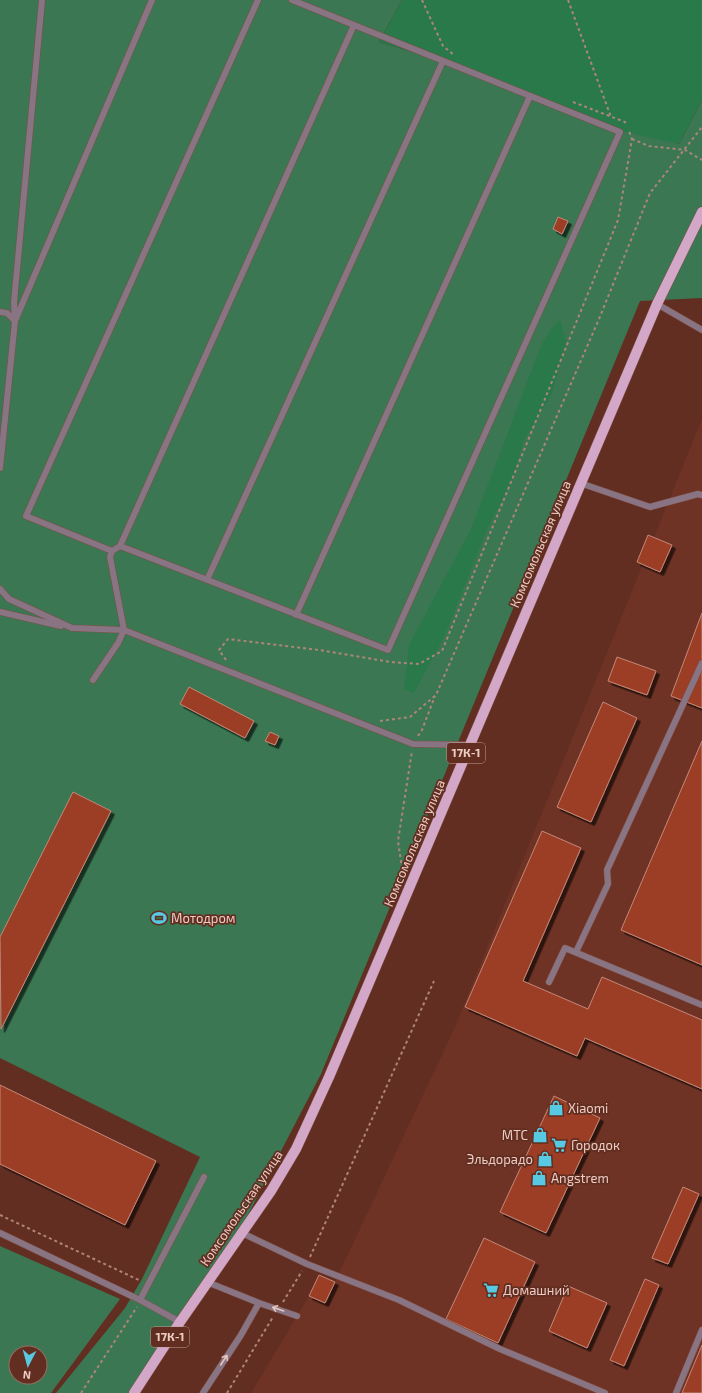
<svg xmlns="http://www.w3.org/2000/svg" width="702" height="1393" font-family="'Exo 2',sans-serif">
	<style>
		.built { fill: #6f3325 }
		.green { fill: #3b7752; fill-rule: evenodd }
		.forest { fill: #29794b }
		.building { fill: #9c3d26; stroke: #c48878; filter: url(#shadow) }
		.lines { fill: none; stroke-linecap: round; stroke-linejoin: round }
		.service-casing { stroke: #7e4e42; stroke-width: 7 }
		.primary-casing { stroke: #7e4e42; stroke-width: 11 }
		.path { stroke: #ae857a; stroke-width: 2; stroke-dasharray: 3 3; stroke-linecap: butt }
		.service { stroke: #897484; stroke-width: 6 }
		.primary { stroke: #d2a7c8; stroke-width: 10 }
		.oneway { stroke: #e3c3be }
		.labels { text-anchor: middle; stroke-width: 3.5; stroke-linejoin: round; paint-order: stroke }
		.shield { fill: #622e21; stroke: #c39d93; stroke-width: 1 }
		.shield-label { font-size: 12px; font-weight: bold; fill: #edccc4 }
		.street-label { font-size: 13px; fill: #edccc4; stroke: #622e21 }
		.poi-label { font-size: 13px; fill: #edccc4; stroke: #622e21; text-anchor: start }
	</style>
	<defs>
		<filter id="shadow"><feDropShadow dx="3.5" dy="3.5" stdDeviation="0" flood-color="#0009"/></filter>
	</defs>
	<rect width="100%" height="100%" fill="#622e21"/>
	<path class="built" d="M702 419V1393H251L309 1296 325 1303 455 1027Z"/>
	<g class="green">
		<path d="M0 0H402L379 42 443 61 679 144 702 100V298L640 301 321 1074 239 1232 130 1393H56L125 1308 142 1279 200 1157 0 1058Z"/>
		<path d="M0 1246 120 1299 51 1393H0ZM16 1353H40V1377H16Z"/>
	</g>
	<g class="forest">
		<path d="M402 0H702V100L679 144 625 132 443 61 379 42Z"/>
		<path d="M560 320 566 341 552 393 524 440 510 485 487 529 445 635 414 693 404 689 409 645 471 529 541 346 552 328Z"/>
	</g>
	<g class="building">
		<path d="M558 217 568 221 562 234 553 229Z"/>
		<path d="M648 535 672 545 660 572 637 562Z"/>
		<path d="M702 613V708L671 696Z"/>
		<path d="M617 657 656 671 647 695 608 681Z"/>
		<path d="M189 687 254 721 245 738 180 704Z"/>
		<path d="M603 702 637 718 591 822 557 807Z"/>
		<path d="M270 732 279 736 275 745 265 741Z"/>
		<path d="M702 741V965L621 930Z"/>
		<path d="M73 792 111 811 1 1029 0 937Z"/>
		<path d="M542 831 581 848 523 981 588 1009 602 977 702 1020V1089L585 1038 577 1056 465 1007Z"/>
		<path d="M0 1085 156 1161 125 1225 0 1164Z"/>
		<path d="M554 1096 600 1118 546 1233 500 1212Z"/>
		<path d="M683 1187 699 1194 668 1264 652 1258Z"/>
		<path d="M484 1238 535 1262 498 1343 446 1319Z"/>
		<path d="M319 1275 335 1282 325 1303 309 1296Z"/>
		<path d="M645 1279 659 1285 624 1366 610 1360Z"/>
		<path d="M568 1286 607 1303 587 1348 549 1331Z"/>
		<path d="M702 1345V1393H682Z"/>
	</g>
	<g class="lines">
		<g class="service-casing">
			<g id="service">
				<path d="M657 304 702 330"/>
				<path d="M0 312 7 313 15 321 14 302 42 0"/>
				<path d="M0 468 15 321 152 0"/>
				<path d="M580 483 650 507 698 494 702 495"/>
				<path d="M120 546 388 650 620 132 354 25"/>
				<path d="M112 551 26 516 258 0"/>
				<path d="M207 580 443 61"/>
				<path d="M0 589 9 599 72 628 124 630 413 744 470 745"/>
				<path d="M0 612 61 626"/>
				<path d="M296 615 530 96"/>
				<path d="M93 680 118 643 124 630 110 557 112 551 120 546 354 25 292 0"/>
				<path d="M576 952 608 884 607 870 702 663"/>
				<path d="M549 982 565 948 702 1005"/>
				<path d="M0 1233 140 1300 180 1322"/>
				<path d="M242 1233 307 1264 399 1300 500 1349 605 1393"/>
				<path d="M140 1300 204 1177"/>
				<path d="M259 1303 297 1316"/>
				<path d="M203 1393 241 1335 259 1303 207 1282"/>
				<path d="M676 1393 702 1330"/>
			</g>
		</g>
		<g class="primary-casing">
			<path id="primary" d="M134 1393 180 1322 271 1191 296 1149 329 1077 657 304 702 212"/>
		</g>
		<g class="path">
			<path d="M422 0 443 46 454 55"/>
			<path d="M568 0 611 117"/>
			<path d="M573 102 625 122 626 126"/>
			<path d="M632 139 649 146 685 150 702 160"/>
			<path d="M226 660 219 650 228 639 319 650 390 662 419 664 442 651 618 220 632 139 629 131"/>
			<path d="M380 721 410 717 436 695 599 319 650 193 702 127"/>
			<path d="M418 736 422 730 435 696"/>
			<path d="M403 875 398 841 412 751"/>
			<path d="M0 1215 141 1281"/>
			<path d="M310 1257 434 981"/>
			<path d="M283 1302 302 1271"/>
			<path d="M81 1393 137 1307"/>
			<path d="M227 1393 273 1317"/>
		</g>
		<use href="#service" class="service"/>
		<use href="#primary" class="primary"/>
	</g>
	<defs><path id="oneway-shaft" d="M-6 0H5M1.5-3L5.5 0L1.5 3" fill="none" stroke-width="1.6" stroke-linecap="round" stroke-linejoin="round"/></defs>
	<g class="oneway">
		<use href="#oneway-shaft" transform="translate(278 1309) rotate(-161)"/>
		<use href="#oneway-shaft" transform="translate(224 1360) rotate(-57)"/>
	</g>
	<defs>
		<g id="stadium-bare" transform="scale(1.2)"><path d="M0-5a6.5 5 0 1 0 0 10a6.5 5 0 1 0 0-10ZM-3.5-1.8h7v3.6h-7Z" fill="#57c9e2" stroke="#622e21" stroke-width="2.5" paint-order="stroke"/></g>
		<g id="shop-bare" transform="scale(1.2)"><path d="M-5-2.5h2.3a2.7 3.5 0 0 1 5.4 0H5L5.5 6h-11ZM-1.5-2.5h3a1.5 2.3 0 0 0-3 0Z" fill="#57c9e2" stroke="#622e21" stroke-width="2.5" paint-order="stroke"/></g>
		<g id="supermarket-bare" transform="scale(1.2)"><path d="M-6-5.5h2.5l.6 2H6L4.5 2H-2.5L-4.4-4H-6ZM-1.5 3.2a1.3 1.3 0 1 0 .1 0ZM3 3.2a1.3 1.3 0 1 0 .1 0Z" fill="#57c9e2" stroke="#622e21" stroke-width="2.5" paint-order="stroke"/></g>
	</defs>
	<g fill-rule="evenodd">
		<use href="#stadium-bare" x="159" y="918"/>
		<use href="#shop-bare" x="556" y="1108"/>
		<use href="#shop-bare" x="540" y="1135"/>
		<use href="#supermarket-bare" x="559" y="1145"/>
		<use href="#shop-bare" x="545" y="1159"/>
		<use href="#shop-bare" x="539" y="1178"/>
		<use href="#supermarket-bare" x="491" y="1290"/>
	</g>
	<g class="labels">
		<g class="shield">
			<rect x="447" y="743" width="38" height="20" rx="3"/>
			<rect x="151" y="1327" width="38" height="20" rx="3"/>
		</g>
		<g class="shield-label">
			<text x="466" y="757">17К-1</text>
			<text x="170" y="1341">17К-1</text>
		</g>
		<g class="street-label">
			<text transform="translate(540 544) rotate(-67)" y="5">Комсомольская улица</text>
			<text transform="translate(414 843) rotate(-67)" y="5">Комсомольская улица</text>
			<text transform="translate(241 1208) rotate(-56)" y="5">Комсомольская улица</text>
		</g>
		<g class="poi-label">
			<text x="171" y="923">Мотодром</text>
			<text x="568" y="1113">Xiaomi</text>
			<text x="528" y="1140" text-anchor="end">МТС</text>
			<text x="571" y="1150">Городок</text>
			<text x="533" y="1164" text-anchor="end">Эльдорадо</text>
			<text x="551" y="1183">Angstrem</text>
			<text x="503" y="1295">Домашний</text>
		</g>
	</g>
	<g transform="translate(28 1365) rotate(186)"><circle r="19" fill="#622e21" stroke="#9a6d62"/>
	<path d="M0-3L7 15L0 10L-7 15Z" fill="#57c9e2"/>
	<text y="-6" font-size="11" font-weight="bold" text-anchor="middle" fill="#edccc4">N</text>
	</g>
</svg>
